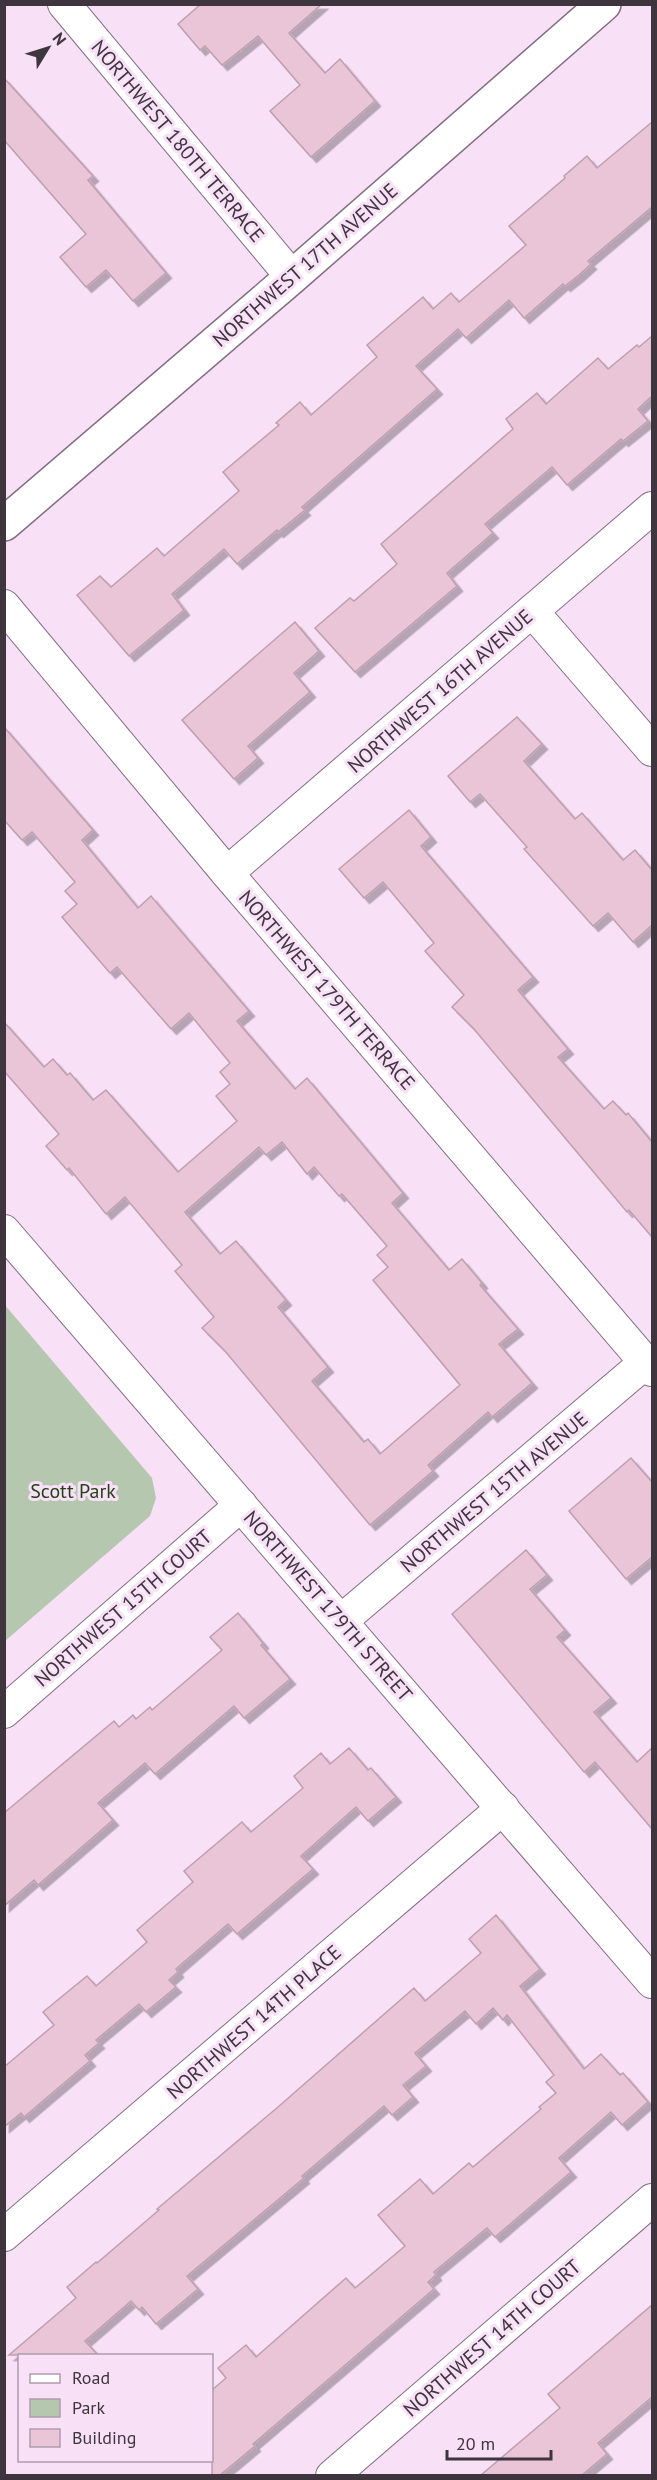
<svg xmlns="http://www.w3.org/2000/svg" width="657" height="2480" font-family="'PT Sans',sans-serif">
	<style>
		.green { fill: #b5c7af }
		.building { fill: #eac5d7; stroke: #bd9fae; stroke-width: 1.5; fill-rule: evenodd; filter: url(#shadow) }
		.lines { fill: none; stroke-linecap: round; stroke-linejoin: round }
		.street-casing { stroke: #836d82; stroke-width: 34 }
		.secondary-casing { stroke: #836d82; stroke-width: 36 }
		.street { stroke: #fff; stroke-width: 32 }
		.secondary { stroke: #fff; stroke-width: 33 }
		.labels { text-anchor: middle; stroke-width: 6; stroke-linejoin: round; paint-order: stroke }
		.street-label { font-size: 20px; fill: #3e353e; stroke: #f8e0f7 }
		.park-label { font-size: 20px; fill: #224115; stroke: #f8e0f7 }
	</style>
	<defs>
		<filter id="shadow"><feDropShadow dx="5.5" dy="5.5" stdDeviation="0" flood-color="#0004"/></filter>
	</defs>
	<rect width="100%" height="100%" fill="#f8e0f7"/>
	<path class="green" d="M4 1304 152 1478 156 1498 150 1516 5 1641Z"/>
	<g class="building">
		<path d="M201 4H322L289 33 325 73 340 59 375 101 311 157 270 111 300 85 258 36 222 65 205 46 200 50 178 24Z"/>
		<path d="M4 78 93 176 88 180 166 273 133 301 106 270 86 287 60 257 86 234 4 140Z"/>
		<path d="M652 122V207L588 261 591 264 579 275 565 286 563 284 524 318 509 300 466 338 458 329 416 366 437 389 302 507 305 510 278 532 277 530 237 564 224 549 172 594 184 610 129 656 77 595 100 576 111 587 157 548 164 556 239 491 223 472 279 425 276 423 300 402 311 415 377 357 367 345 423 297 433 309 451 293 459 302 526 245 509 226 565 178 564 176 587 156 597 168Z"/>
		<path d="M652 336V396L638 409 648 421 623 441 621 439 567 485 552 467 485 524 493 533 447 573 457 586 355 672 315 628 350 598 354 601 397 564 381 544 513 429 506 419 537 393 546 404 598 358 608 369 637 345 639 347Z"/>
		<path d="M295 622 319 651 294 673 310 692 248 746 258 758 234 779 182 720Z"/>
		<path d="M517 717 542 744 524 761 575 819 582 813 623 860 635 850 652 870V925L633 942 608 913 593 926 524 849 527 847 480 794 470 802 448 776Z"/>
		<path d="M4 727 93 830 82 840 138 908 151 896 249 1011 237 1021 295 1089 307 1078 403 1193 392 1203 449 1270 462 1259 482 1283 480 1285 518 1329 499 1344 532 1383 492 1417 488 1412 428 1465 433 1471 370 1525 225 1351 202 1328 214 1317 175 1271 182 1265 125 1197 106 1214 69 1168 67 1170 46 1146 59 1134 4 1071V1022L44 1067 53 1059 67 1075 70 1073 93 1100 106 1090 178 1172 237 1121 216 1096 230 1084 220 1072 230 1063 189 1013 171 1029 117 967 110 973 62 917 77 904 65 891 75 882 32 832 22 840 4 820ZM282 1142 307 1174 314 1167 339 1196 342 1194 387 1246 377 1255 388 1267 373 1280 460 1385 380 1454 368 1439 364 1442 312 1381 328 1367 278 1307 286 1300 236 1241 220 1254 185 1212 259 1147 266 1155Z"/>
		<path d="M409 810 431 837 421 846 533 977 518 990 568 1049 558 1057 604 1109 613 1101 626 1115 628 1113 652 1142V1237L629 1210 627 1212 474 1029 452 1007 464 995 425 951 434 943 383 882 364 898 339 869Z"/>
		<path d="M631 1458 652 1482V1557L626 1579 569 1511Z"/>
		<path d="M526 1550 547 1575 530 1589 565 1630 557 1637 611 1698 594 1712 637 1762 652 1748V1829L595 1762 584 1772 452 1614Z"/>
		<path d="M238 1613 263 1643 261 1645 290 1679 244 1718 234 1706 155 1774 145 1763 98 1803 113 1820 38 1885 34 1880 4 1906V1813L114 1721 119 1727 133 1715 136 1719 150 1707 152 1710 222 1650 210 1637Z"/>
		<path d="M349 1748 368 1770 371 1768 396 1797 368 1821 356 1807 301 1856 313 1869 237 1934 228 1924 176 1969 178 1972 169 1980 176 1987 146 2012 139 2004 96 2040 99 2043 85 2055 90 2061 24 2117 21 2113 4 2127V2067L54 2025 43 2012 87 1976 96 1986 147 1942 137 1930 193 1882 184 1871 242 1822 251 1832 303 1788 294 1776 321 1753 330 1764Z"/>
		<path d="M496 1915 540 1969 520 1986 584 2069 601 2054 620 2075 623 2073 648 2102 622 2125 611 2112 559 2158 571 2172 495 2237 487 2228 434 2272 436 2275 428 2282 434 2289 253 2444 255 2446 220 2475H212V2390L226 2378 218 2368 246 2345 256 2357 346 2278 355 2288 405 2246 378 2215 420 2179 433 2194 469 2163 473 2167 541 2109 539 2107 556 2093 546 2082 554 2075 507 2015 503 2020 493 2008 476 2024 465 2011 415 2053 426 2066 403 2085 413 2097 392 2115 384 2106 302 2176 304 2178 187 2276 198 2289 156 2324 142 2307 139 2310 131 2301 85 2341 98 2355H9L76 2298 67 2287 96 2262 97 2263 159 2210 157 2209 278 2107 414 1988 425 2001 481 1953 469 1939Z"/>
		<path d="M652 2305V2397L598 2443 607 2454 582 2475H481L560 2408 548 2394Z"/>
	</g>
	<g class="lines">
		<g class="street-casing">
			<g id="street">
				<path d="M64 4 292 277"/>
				<path d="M4 606 227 873 652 1370"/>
				<path d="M532 611 652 750"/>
				<path d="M227 873 652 508"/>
				<path d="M4 1231 652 1982"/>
				<path d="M341 1621 646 1362"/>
				<path d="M4 1712 241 1505"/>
				<path d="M4 2235 503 1808"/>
				<path d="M332 2476 652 2200"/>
			</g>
		</g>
		<g class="secondary-casing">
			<path id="secondary" d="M4 524 292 277 604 4"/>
		</g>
		<use href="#street" class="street"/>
		<use href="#secondary" class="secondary"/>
	</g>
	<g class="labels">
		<g class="street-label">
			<text transform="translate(178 141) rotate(50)" y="7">NORTHWEST 180TH TERRACE</text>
			<text transform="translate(305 265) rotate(-41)" y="7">NORTHWEST 17TH AVENUE</text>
			<text transform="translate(440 691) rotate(-41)" y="7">NORTHWEST 16TH AVENUE</text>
			<text transform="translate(327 990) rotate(49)" y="7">NORTHWEST 179TH TERRACE</text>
			<text transform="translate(494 1492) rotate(-40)" y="7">NORTHWEST 15TH AVENUE</text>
			<text transform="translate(328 1606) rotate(49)" y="7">NORTHWEST 179TH STREET</text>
			<text transform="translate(123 1608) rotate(-41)" y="7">NORTHWEST 15TH COURT</text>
			<text transform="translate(254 2022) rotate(-41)" y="7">NORTHWEST 14TH PLACE</text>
			<text transform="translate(492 2338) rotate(-41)" y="7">NORTHWEST 14TH COURT</text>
		</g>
		<g class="park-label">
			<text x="73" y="1498">Scott Park</text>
		</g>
	</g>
	<rect width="657" height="2480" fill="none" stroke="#3e353e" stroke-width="12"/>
	<rect x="18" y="2354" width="195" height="108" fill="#f8e0f7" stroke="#ae9cad" stroke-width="1.5"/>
	<rect x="30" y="2374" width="30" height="9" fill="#ffffff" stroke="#ae9cad" stroke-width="1.5"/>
	<text x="72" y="2384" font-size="18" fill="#3e353e">Road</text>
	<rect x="30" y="2399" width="30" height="18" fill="#b5c7af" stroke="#ae9cad" stroke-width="1.5"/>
	<text x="72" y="2414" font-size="18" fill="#3e353e">Park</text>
	<rect x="30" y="2429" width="30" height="18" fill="#eac5d7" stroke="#ae9cad" stroke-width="1.5"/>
	<text x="72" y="2444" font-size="18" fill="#3e353e">Building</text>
	<g transform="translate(48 48) rotate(52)" stroke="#f8e0f7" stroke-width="4.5" paint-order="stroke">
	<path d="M0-4.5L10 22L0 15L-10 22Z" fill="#3e353e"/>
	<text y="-9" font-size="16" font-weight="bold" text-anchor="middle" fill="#3e353e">N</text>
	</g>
	<path d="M447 2450v9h104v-9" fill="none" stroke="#3e353e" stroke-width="3"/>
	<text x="456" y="2450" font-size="18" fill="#3e353e" stroke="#f8e0f7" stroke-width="4.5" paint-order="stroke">20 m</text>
</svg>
